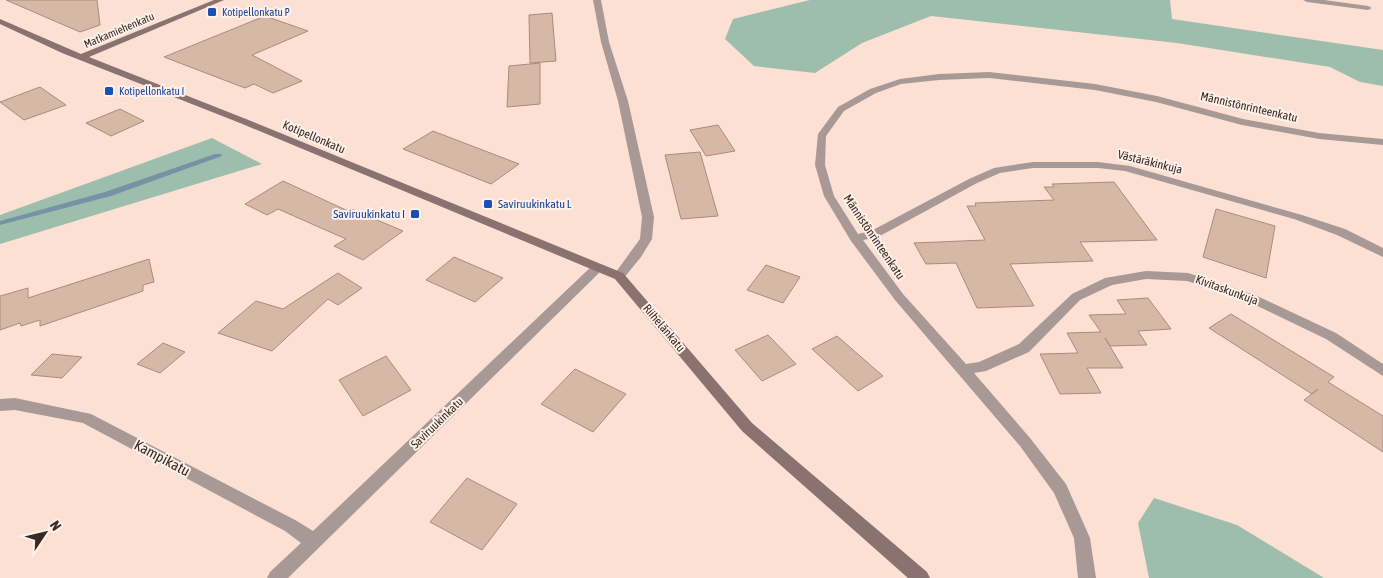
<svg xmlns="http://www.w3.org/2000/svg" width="1383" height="578" font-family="'Asap Condensed',sans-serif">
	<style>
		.green { fill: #9dbdad }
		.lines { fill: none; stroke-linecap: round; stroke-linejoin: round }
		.stream { fill: #7693a6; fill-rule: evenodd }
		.building { fill: #d7b8a7; stroke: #aa8b7b }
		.street { fill: #a89896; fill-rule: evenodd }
		.secondary { fill: #89726f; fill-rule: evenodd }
		.transit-dot { fill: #1a4fb4; stroke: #fff1ea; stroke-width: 2 }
		.labels { text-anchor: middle; stroke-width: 4; stroke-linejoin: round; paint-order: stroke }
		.far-transit-label { font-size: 11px; fill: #164399; stroke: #fff1ea; text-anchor: start }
		.far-street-label { font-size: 11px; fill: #382b25; stroke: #fff1ea }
		.street-label { font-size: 12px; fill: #382b25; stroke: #fff1ea }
		.transit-label { font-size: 12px; fill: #164399; stroke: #fff1ea; text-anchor: start }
		.near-street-label { font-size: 15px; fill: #382b25; stroke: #fff1ea }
	</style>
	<rect width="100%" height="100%" fill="#fce0d3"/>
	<g class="green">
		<path d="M810 0H1170L1172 19 1383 50V86L1360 82 1330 67 1177 43 931 16 862 43 815 73 754 66 725 39 733 19Z"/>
		<path d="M212 138 262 164 0 244V215Z"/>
		<path d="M1154 498 1237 525 1324 578H1149L1138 523Z"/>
	</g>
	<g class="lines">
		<path class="stream" d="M215 154H221L222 156 111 196 0 225V221L105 192Z"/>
	</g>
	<g class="building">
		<path d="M6 0H97L100 25 80 32Z"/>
		<path d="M552 13 556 61 530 63 529 15Z"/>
		<path d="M265 16 308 31 252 55 302 81 273 93 254 84 245 88 164 57Z"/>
		<path d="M540 63V104L507 107 509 66Z"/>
		<path d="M40 87 66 105 24 120 0 102Z"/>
		<path d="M120 109 144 121 111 136 86 123Z"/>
		<path d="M718 125 735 151 706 156 690 130Z"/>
		<path d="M433 131 519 164 491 184 403 149Z"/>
		<path d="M700 152 718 216 681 219 665 155Z"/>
		<path d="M283 181 348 211 351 209 403 231 363 260 334 246 346 239 278 209 267 215 245 204Z"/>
		<path d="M1114 182 1157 240 1080 242 1093 261 1010 264 1034 306 977 308 956 263 926 264 914 243 985 240 967 206H976L975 203 1054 200 1044 187H1054L1052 184Z"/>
		<path d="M1216 209 1275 226 1266 278 1203 257Z"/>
		<path d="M454 257 503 278 475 302 426 280Z"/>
		<path d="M149 259 154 282 143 285V291L40 326V320L21 326 20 323 0 330V296L28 288V298Z"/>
		<path d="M766 265 800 277 783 303 747 290Z"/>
		<path d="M338 273 362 288 338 305 328 299 272 351 218 333 256 301 283 309Z"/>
		<path d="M1148 298 1171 329 1138 331 1147 345 1110 346 1105 338 1123 368H1087L1101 393 1060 394 1040 354 1078 353 1067 333 1101 332 1089 315 1126 314 1117 300Z"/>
		<path d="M1231 314 1334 377 1328 382 1383 416V452L1304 400 1318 389 1312 394 1209 328Z"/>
		<path d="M768 335 796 364 762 381 735 350Z"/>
		<path d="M837 336 883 376 858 391 812 349Z"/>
		<path d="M163 343 185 352 160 373 137 364Z"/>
		<path d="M52 354 82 357 62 378 31 375Z"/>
		<path d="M386 356 411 390 363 416 339 380Z"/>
		<path d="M575 369 626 394 593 432 541 404Z"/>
		<path d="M467 478 517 504 482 550 430 522Z"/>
	</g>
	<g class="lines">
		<g class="street">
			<path d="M593 0H601L609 42 628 101 654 217 652 239 641 257 623 279 619 280 613 276 640 239 642 217 618 101 601 42Z"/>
			<path d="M1303 0H1324L1368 6 1372 8 1368 10 1307 2Z"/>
			<path d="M989 72 1095 84 1157 96 1243 119 1319 133 1383 139V145L1319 139 1242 125 1156 102 1095 90 989 78 939 80 901 84 876 93 844 111 826 136 825 165 834 196 858 234 871 231 969 179 994 168 1033 162H1098L1130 166 1302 215 1345 229 1383 248V257L1337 235 1294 219 1125 171 1098 168H1033L1000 173 977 183 878 237 863 240 903 294 966 364 979 362 1019 344 1072 294 1105 278 1146 271 1188 273 1255 295 1336 333 1383 364V376L1326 339 1247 301 1187 281 1146 279 1112 285 1080 300 1029 352 986 371 974 373 1030 438 1066 484 1090 538 1096 578H1078L1074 538 1054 493 1020 446 895 300 851 241 824 196 815 165 818 134 838 107 870 89 900 79 939 74Z"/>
			<path d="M597 264 601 265 603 268 601 271 288 578H267L270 572 301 543 285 531 83 423 15 410 0 411V399L15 398 91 414 297 521 313 531 593 265Z"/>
		</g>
		<path class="secondary" d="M214 0H224L89 57 246 119 623 273 752 423 927 572 930 578H908L742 431 615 279 240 123 62 53 0 24V19L81 54Z"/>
	</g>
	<g class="transit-dot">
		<rect x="207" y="7" width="10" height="10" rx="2.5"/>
		<rect x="104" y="86" width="10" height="10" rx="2.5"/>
		<rect x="483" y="199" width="10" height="10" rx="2.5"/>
		<rect x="410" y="209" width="10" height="10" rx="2.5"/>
	</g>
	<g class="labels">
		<g class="far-transit-label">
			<text x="222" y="16">Kotipellonkatu P</text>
			<text x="119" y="95">Kotipellonkatu I</text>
		</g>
		<g class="far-street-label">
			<text transform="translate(119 30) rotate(-23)" y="4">Matkamiehenkatu</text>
		</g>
		<g class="street-label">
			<text transform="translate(1249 107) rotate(13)" y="4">Männistönrinteenkatu</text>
			<text transform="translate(314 137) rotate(23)" y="4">Kotipellonkatu</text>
			<text transform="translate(1150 162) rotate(14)" y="4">Västäräkinkuja</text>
			<text transform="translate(874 237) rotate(56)" y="4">Männistönrinteenkatu</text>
			<text transform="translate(1227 290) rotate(20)" y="4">Kivitaskunkuja</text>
			<text transform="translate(664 328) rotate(50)" y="4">Riihelänkatu</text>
			<text transform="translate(437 423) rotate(-44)" y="4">Saviruukinkatu</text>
		</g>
		<g class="transit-label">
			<text x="498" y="208">Saviruukinkatu L</text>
			<text x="405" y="218" text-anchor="end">Saviruukinkatu I</text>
		</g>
		<g class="near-street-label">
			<text transform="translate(162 458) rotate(28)" y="5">Kampikatu</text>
		</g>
	</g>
	<g transform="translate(45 533) rotate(55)" stroke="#fff1ea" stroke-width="4" paint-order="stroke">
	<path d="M0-4L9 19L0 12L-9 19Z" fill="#382b25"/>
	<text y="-8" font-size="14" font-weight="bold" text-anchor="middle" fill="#382b25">N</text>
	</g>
</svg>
